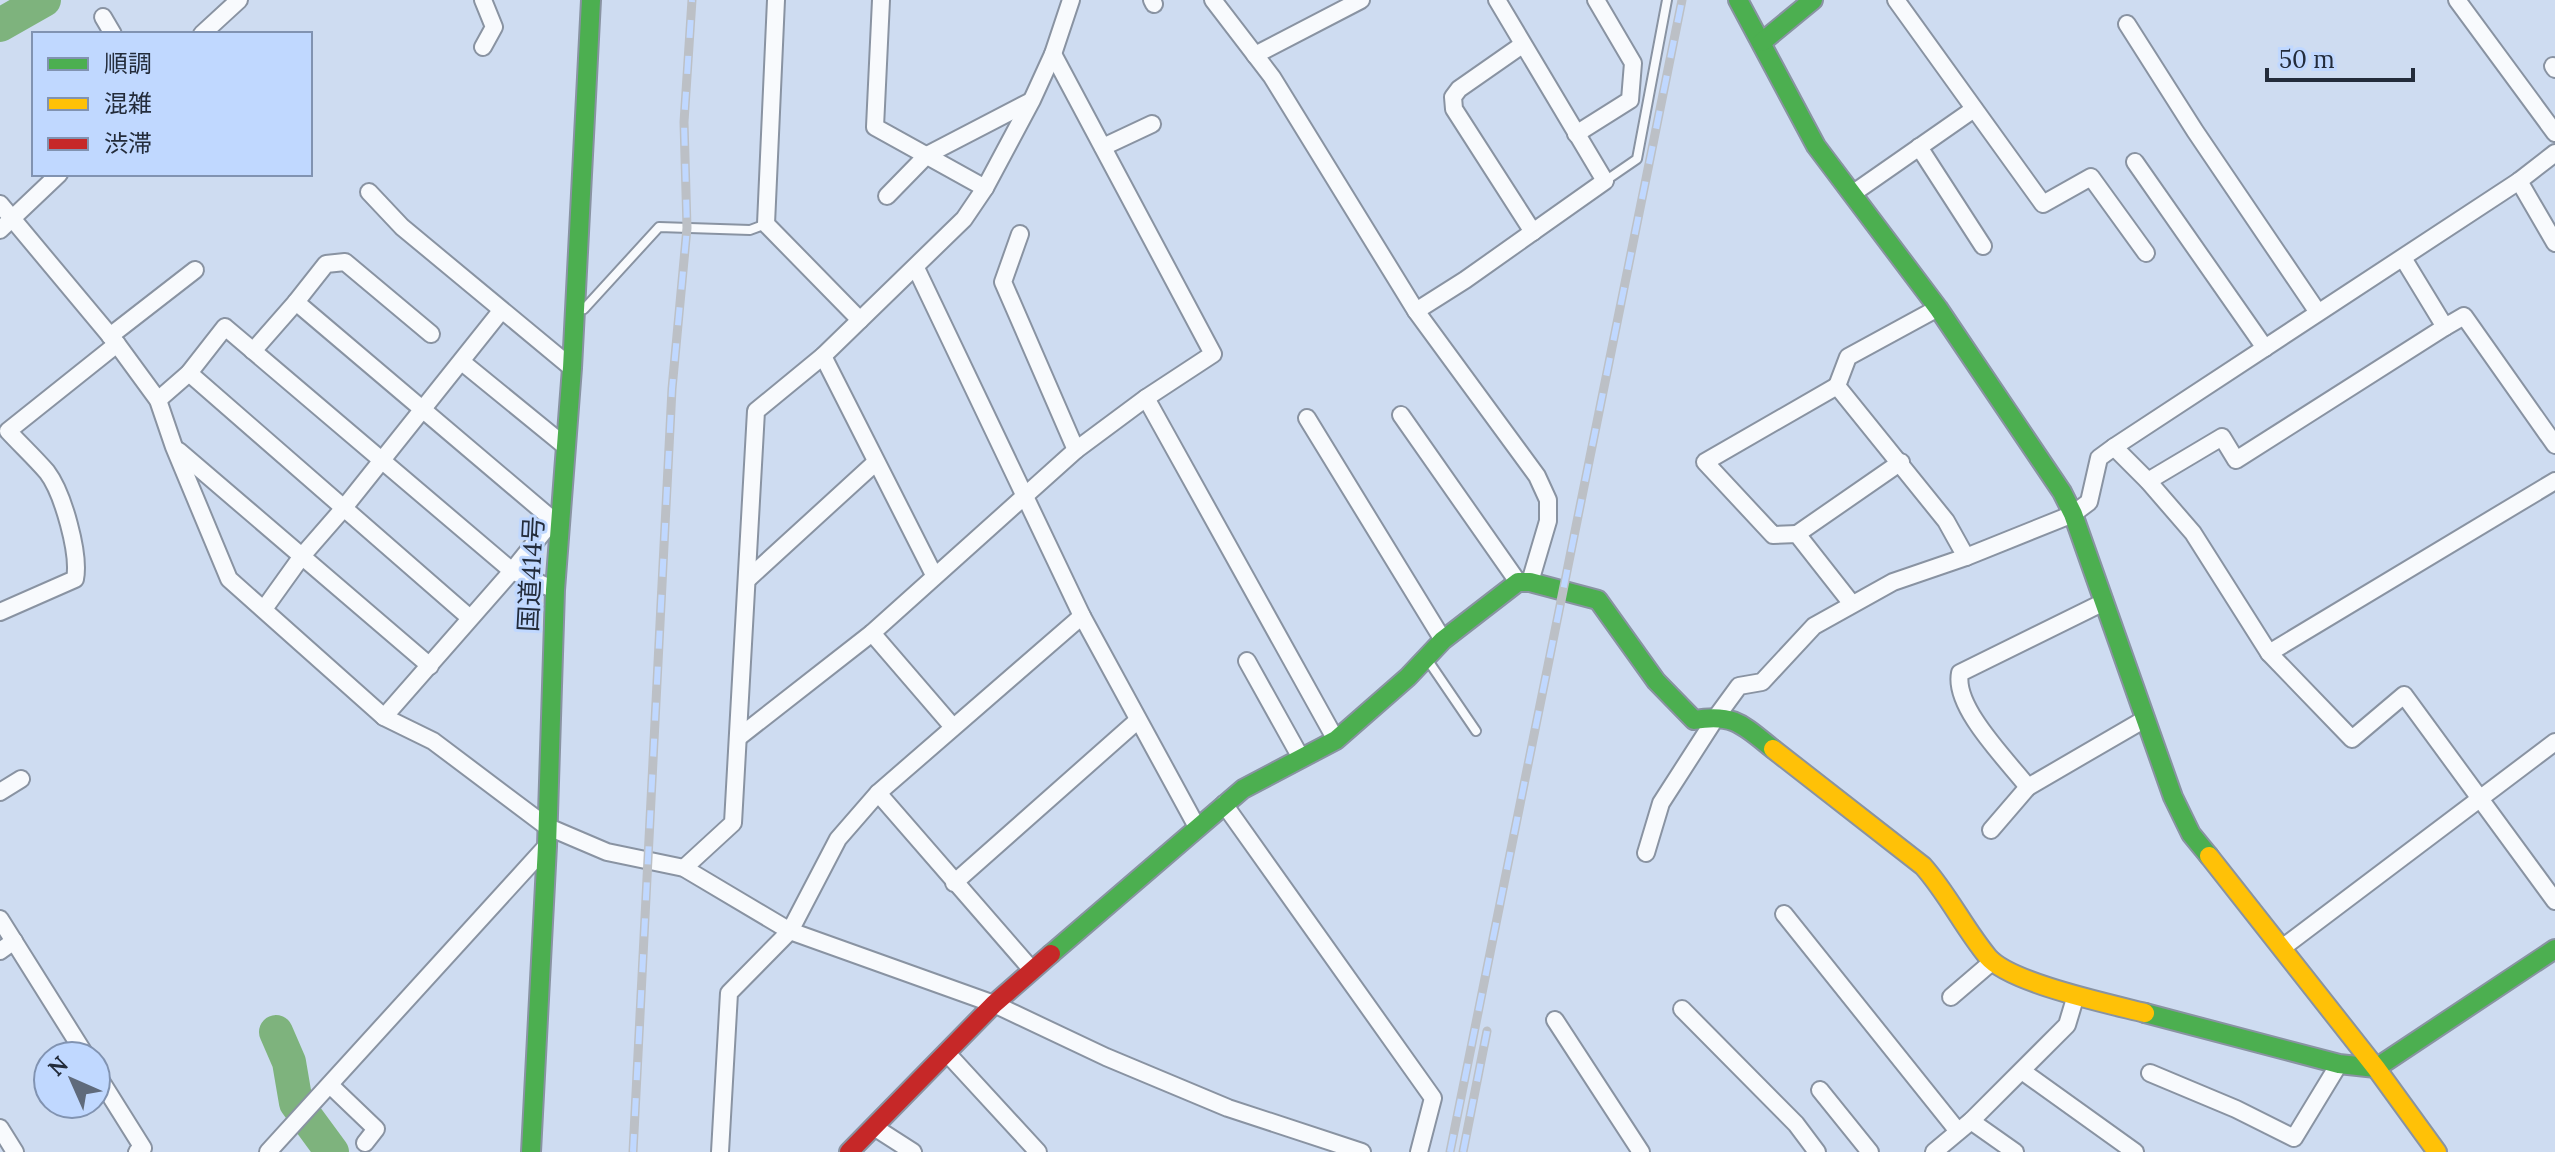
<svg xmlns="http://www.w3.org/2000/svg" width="2555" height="1152" font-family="Lora,'Noto Sans JP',serif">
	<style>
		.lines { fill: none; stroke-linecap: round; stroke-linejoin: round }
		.river { stroke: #7eb37d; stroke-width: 34 }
		.lane-casing { stroke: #8993a2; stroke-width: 12 }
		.street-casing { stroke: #8993a2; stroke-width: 20 }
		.fast-casing { stroke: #8993a2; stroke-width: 22 }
		.slow-casing { stroke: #8993a2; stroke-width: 22 }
		.jam-casing { stroke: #8993a2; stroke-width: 22 }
		.lane { stroke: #f8fafd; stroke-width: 8 }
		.street { stroke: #f8fafd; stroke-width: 16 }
		.fast { stroke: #4caf50; stroke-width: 18 }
		.slow { stroke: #ffc107; stroke-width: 18 }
		.jam { stroke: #c62828; stroke-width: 18 }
		.rail-casing { stroke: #bcc0c6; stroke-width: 9 }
		.rail { stroke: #c0d8ff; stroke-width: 6; stroke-dasharray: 18; stroke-linecap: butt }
		.labels { text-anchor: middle; stroke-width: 6; stroke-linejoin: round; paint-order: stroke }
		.street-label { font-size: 26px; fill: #232c3b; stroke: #c0d8ff }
	</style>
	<rect width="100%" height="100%" fill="#cedcf1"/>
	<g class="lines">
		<g class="river">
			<path d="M0 25 44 0"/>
			<path d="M276 1032 289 1062 296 1103 332 1152"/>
		</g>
		<g class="lane-casing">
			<g id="lane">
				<path d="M1605 181 1637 159 1667 0"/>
				<path d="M584 309 659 227 750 230 766 224"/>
				<path d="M1429 662 1476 731"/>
			</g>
		</g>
		<g class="street-casing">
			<g id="street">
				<path d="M483 0 494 27 483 47"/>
				<path d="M776 0 766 224 860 320"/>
				<path d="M881 0 875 127 985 188"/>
				<path d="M1152 0 1154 4"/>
				<path d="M1213 0 1272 77 1416 311 1537 476 1548 500V521L1530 582"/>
				<path d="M1896 0 2043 204 2091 177 2146 253"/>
				<path d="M2457 0 2555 133"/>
				<path d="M103 17 113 34"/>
				<path d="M2127 24 2195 131 2317 311"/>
				<path d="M202 34 239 0"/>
				<path d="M1522 45 1459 89 1453 97 1454 109 1533 232"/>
				<path d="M1255 55 1361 0"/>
				<path d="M2553 66 2555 69"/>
				<path d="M1576 134 1630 100 1633 63 1596 0"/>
				<path d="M1103 147 1152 124"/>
				<path d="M1919 147 1983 246"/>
				<path d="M2135 162 2265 348"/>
				<path d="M2519 181 2555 243"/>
				<path d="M369 192 402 227 572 368"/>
				<path d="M1852 194 1974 109"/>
				<path d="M887 196 927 155 1031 101"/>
				<path d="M0 204 117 344 158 400 174 447 229 579 384 717 433 741 546 826 607 852 684 868 790 931 994 1004 1106 1057 1228 1108 1362 1152"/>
				<path d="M0 230 59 174"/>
				<path d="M1020 234 1003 282 1076 450"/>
				<path d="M2403 258 2445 327 2464 316 2555 445"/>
				<path d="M916 268 1082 616 1197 827"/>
				<path d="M1416 311 1465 280 1605 181 1497 0"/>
				<path d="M431 334 345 262 326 264 296 302 553 520 560 522"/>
				<path d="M110 336 195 270"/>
				<path d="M253 351 296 302"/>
				<path d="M823 356 934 575"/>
				<path d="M462 362 565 446"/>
				<path d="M189 373 470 618"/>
				<path d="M1837 386 1848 357 1938 308"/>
				<path d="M1146 398 1336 740"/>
				<path d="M158 400 189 373 225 327 512 571 555 590"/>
				<path d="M1401 415 1518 582"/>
				<path d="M1307 418 1443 640"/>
				<path d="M2114 447 2148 481 2193 533 2269 653 2352 739 2404 695 2555 901"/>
				<path d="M179 451 430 666"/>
				<path d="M2148 481 2222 437 2236 460 2445 327"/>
				<path d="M1797 534 1901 462"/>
				<path d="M749 578 876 462"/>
				<path d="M2104 602 1960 673C1953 707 2007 760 2028 787L2145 719"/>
				<path d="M1852 604 1797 534 1773 535 1705 462 1837 386 1946 521 1966 557"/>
				<path d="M264 609 302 556 343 509 501 311"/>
				<path d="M0 612 75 579C80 554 63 493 47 472 35 458 21 445 8 431L117 344"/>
				<path d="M872 633 953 727"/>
				<path d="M2269 653 2555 481"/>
				<path d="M1247 661 1301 758"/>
				<path d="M384 717 512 571 553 520"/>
				<path d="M739 737 872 633 1076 450 1146 398 1213 354 1053 54"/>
				<path d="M0 792 21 779"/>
				<path d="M878 793 1032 970"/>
				<path d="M1224 804 1433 1098 1419 1152"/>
				<path d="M1991 830 2028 787"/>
				<path d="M1646 853 1661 803 1717 716 1739 686 1762 682 1814 626 1893 582 1966 557 2073 514 2089 502 2099 458 2114 447 2519 181 2555 153"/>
				<path d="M684 868 733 823 756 411 823 356 964 219 985 188 1032 100 1053 54 1071 0"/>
				<path d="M954 883 1137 721"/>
				<path d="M1784 914 1957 1130"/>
				<path d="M0 919 86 1056"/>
				<path d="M2282 948 2555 742"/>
				<path d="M0 951 14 941"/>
				<path d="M1951 997 1993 961"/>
				<path d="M1682 1009 1796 1124 1817 1152"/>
				<path d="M1555 1020 1641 1152"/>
				<path d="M946 1052 1038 1152"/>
				<path d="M2022 1071 2135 1152"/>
				<path d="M96 1073 143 1148 137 1152"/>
				<path d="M2150 1073 2236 1109 2294 1138 2339 1064"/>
				<path d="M330 1085 376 1129 365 1143"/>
				<path d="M1820 1090 1870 1152"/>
				<path d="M1971 1121 2015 1152"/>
				<path d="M874 1127 913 1152"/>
				<path d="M0 1128 15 1152"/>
				<path d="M268 1152 544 849"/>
				<path d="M720 1152 729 993 790 931 838 839 878 793 1082 616"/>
				<path d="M1934 1152 1971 1121 2067 1025 2076 995"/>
			</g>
		</g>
		<g class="fast-casing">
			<g id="fast">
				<path d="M1738 0 1816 146 1938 308 2062 492 2073 514 2173 797 2191 834 2209 856"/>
				<path d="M1762 42 1813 0"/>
				<path d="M1051 954 1243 789 1336 740 1408 677 1443 640 1518 582H1530L1598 600 1656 681 1694 720C1734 713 1743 725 1773 749"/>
				<path d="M2145 1013 2339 1064 2376 1068 2555 949"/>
				<path d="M531 1152 547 846 555 590 572 368 591 0"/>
			</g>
		</g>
		<g class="slow-casing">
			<g id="slow">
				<path d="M1773 749 1923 866C1948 894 1964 928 1988 957 2010 983 2110 1004 2145 1013"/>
				<path d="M2209 856 2376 1068 2437 1152"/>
			</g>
		</g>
		<g class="jam-casing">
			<path id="jam" d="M849 1152 994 1004 1051 954"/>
		</g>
		<use href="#lane" class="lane"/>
		<use href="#street" class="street"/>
		<use href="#fast" class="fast"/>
		<use href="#slow" class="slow"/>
		<use href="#jam" class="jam"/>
		<g class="rail-casing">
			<g id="rail">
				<path d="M633 1152 672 389 687 228 684 122 692 0"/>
				<path d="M1450 1152 1682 0"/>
				<path d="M1463 1152 1487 1031"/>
			</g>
		</g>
		<use href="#rail" class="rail"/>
	</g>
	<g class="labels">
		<g class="street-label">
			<text transform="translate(531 574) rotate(-87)" y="9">国道414号</text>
		</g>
	</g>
	<rect x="32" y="32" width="280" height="144" fill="#c0d8ff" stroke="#8193b1" stroke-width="2"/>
	<rect x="48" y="58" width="40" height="12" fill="#4caf50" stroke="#8193b1" stroke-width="2"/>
	<text x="104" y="72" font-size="24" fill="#232c3b">順調</text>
	<rect x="48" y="98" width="40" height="12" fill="#ffc107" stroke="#8193b1" stroke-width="2"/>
	<text x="104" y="112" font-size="24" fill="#232c3b">混雑</text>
	<rect x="48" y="138" width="40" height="12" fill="#c62828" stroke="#8193b1" stroke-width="2"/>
	<text x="104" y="152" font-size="24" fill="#232c3b">渋滞</text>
	<g transform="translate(72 1080) rotate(315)"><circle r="38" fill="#c0d8ff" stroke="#8193b1" stroke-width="2"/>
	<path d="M0-6L14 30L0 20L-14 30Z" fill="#5f6a7b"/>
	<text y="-12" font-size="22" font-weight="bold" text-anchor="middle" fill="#232c3b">N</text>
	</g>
	<path d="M2267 68v12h146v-12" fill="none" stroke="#232c3b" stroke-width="4"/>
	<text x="2279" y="68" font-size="24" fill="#232c3b" stroke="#c0d8ff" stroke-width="6" paint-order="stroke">50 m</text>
</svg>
